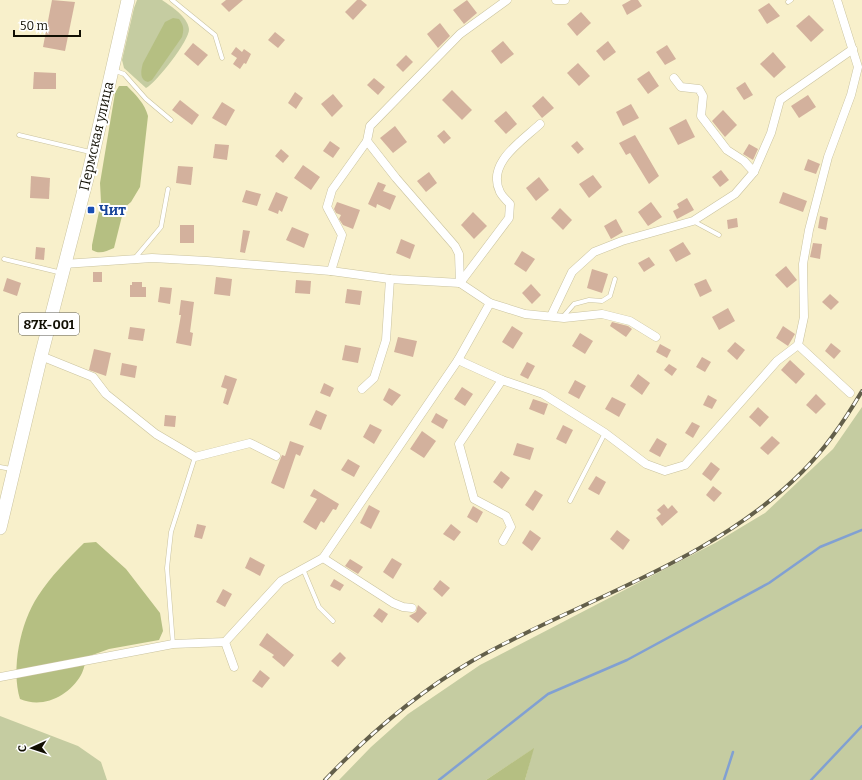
<svg xmlns="http://www.w3.org/2000/svg" width="862" height="780" font-family="Bitter,serif">
	<style>
		.green { fill: #c5cca1 }
		.forest { fill: #b5bf82 }
		.lines { fill: none; stroke-linecap: round; stroke-linejoin: round }
		.stream { stroke: #81a0d2; stroke-width: 2.5 }
		.building { fill: #d3b19d }
		.lane-casing { stroke: #cac39f; stroke-width: 5 }
		.street-casing { stroke: #cac39f; stroke-width: 9 }
		.primary-casing { stroke: #cac39f; stroke-width: 14 }
		.lane { stroke: #fff; stroke-width: 4 }
		.street { stroke: #fff; stroke-width: 8 }
		.primary { stroke: #fff; stroke-width: 13 }
		.rail-casing { stroke: #635f4a; stroke-width: 4 }
		.rail { stroke: #fff; stroke-width: 2.5; stroke-dasharray: 8; stroke-linecap: butt }
		.transit-dot { fill: #1a4fb4; stroke: #fff; stroke-width: 1.5 }
		.labels { text-anchor: middle; stroke-width: 4; stroke-linejoin: round; paint-order: stroke }
		.shield { fill: #fff; stroke: #58574f; stroke-width: 1 }
		.shield-label { font-size: 13px; font-weight: bold; fill: #110f03 }
		.street-label { font-size: 14px; fill: #110f03; stroke: #fff }
		.transit-label { font-size: 14px; font-weight: bold; fill: #164399; stroke: #fff; text-anchor: start }
	</style>
	<rect width="100%" height="100%" fill="#f8f0cb"/>
	<g class="green">
		<path d="M137 0H162C171 6 188 17 189 29 190 40 156 83 146 88L124 68 122 60 134 8Z"/>
		<path d="M862 407V780H525L533 749 486 780H339L371 747 408 714 480 665 715 543 765 513 833 449Z"/>
		<path d="M0 716 78 746 101 762 107 780H0Z"/>
	</g>
	<g class="forest">
		<path d="M173 18 179 19C184 26 184 29 182 37L152 80 148 82C139 80 141 70 143 63L165 22Z"/>
		<path d="M119 86H127C136 95 145 104 148 116L140 187 131 202 124 208 114 248C106 251 100 255 92 250V245L101 202 100 183 115 93Z"/>
		<path d="M96 542 126 569 160 613 163 631 159 640 109 649 87 657C85 662 84 670 81 675 69 696 43 709 20 699 11 669 20 623 38 596 50 577 68 559 84 543Z"/>
		<path d="M534 748 525 780H486Z"/>
	</g>
	<g class="lines">
		<g class="stream">
			<path d="M439 780 548 694 627 660 769 583 820 547 862 530"/>
			<path d="M724 780 733 752"/>
			<path d="M811 780 862 726"/>
		</g>
	</g>
	<g class="building">
		<path d="M52 0 75 2 65 51 43 47Z"/>
		<path d="M226 0H243L229 12 221 4Z"/>
		<path d="M357 0H361L367 5 353 20 345 12Z"/>
		<path d="M467 0 477 13 464 24 453 10Z"/>
		<path d="M631 0H638L642 6 627 15 622 5Z"/>
		<path d="M769 3 780 16 767 24 758 10Z"/>
		<path d="M581 12 591 23 577 36 567 24Z"/>
		<path d="M809 15 824 30 811 42 796 26Z"/>
		<path d="M440 23 450 36 438 48 427 34Z"/>
		<path d="M275 32 285 40 278 48 268 40Z"/>
		<path d="M503 41 514 54 501 64 491 51Z"/>
		<path d="M608 41 616 52 604 61 596 51Z"/>
		<path d="M193 43 208 55 198 66 184 54Z"/>
		<path d="M667 45 676 59 665 65 656 52Z"/>
		<path d="M236 47 242 52 244 49 251 54 246 64 244 63 240 69 233 64 237 58 231 54Z"/>
		<path d="M773 52 786 67 774 78 760 64Z"/>
		<path d="M406 55 413 62 403 72 396 65Z"/>
		<path d="M578 63 590 76 579 86 567 73Z"/>
		<path d="M649 71 659 86 648 94 637 79Z"/>
		<path d="M34 72 56 73V89H33Z"/>
		<path d="M374 78 385 87 378 95 367 85Z"/>
		<path d="M745 82 753 95 744 100 736 88Z"/>
		<path d="M452 90 472 110 462 120 442 100Z"/>
		<path d="M295 92 303 98 296 109 288 103Z"/>
		<path d="M333 94 343 106 332 117 321 104Z"/>
		<path d="M808 95 816 107 799 118 791 106Z"/>
		<path d="M543 96 554 108 542 118 532 106Z"/>
		<path d="M180 100 199 115 192 125 172 110Z"/>
		<path d="M222 102 235 110 226 126 212 118Z"/>
		<path d="M631 104 639 118 623 126 616 112Z"/>
		<path d="M723 110 737 125 725 137 712 121Z"/>
		<path d="M506 111 517 124 506 134 494 121Z"/>
		<path d="M686 119 695 137 678 145 669 128Z"/>
		<path d="M395 126 407 142 393 153 380 138Z"/>
		<path d="M444 130 451 138 444 144 437 136Z"/>
		<path d="M635 135 659 176 649 184 630 153 626 155 619 143Z"/>
		<path d="M330 141 340 148 333 158 323 151Z"/>
		<path d="M577 141 584 149 578 154 571 146Z"/>
		<path d="M215 144 229 145 227 160 213 158Z"/>
		<path d="M749 144 758 149 753 160 743 154Z"/>
		<path d="M281 149 289 156 283 163 275 156Z"/>
		<path d="M808 159 820 164 816 174 804 170Z"/>
		<path d="M303 165 320 177 311 190 294 178Z"/>
		<path d="M178 166 193 167 191 185 176 183Z"/>
		<path d="M721 170 729 180 720 187 712 177Z"/>
		<path d="M429 172 437 183 426 192 417 181Z"/>
		<path d="M593 175 602 187 589 198 579 184Z"/>
		<path d="M31 176 50 178 49 199 30 198Z"/>
		<path d="M539 177 549 190 536 201 526 188Z"/>
		<path d="M378 182 386 185 383 191 396 196 390 210 377 204 376 208 368 204Z"/>
		<path d="M246 190 261 194 257 206 242 202Z"/>
		<path d="M276 192 288 197 282 212 279 210 278 214 268 210Z"/>
		<path d="M783 192 807 201 803 212 779 203Z"/>
		<path d="M687 198 694 210 677 219 673 211 679 208 677 204Z"/>
		<path d="M337 202 360 210 353 229 343 225 339 219 341 215 336 213 334 209Z"/>
		<path d="M651 202 662 217 648 226 638 212Z"/>
		<path d="M560 208 572 220 563 230 551 218Z"/>
		<path d="M473 212 487 226 474 239 461 225Z"/>
		<path d="M820 216 828 218 826 230 818 228Z"/>
		<path d="M737 218 738 227 728 229 727 220Z"/>
		<path d="M616 219 623 232 611 239 604 226Z"/>
		<rect x="180" y="225" width="14" height="18"/>
		<path d="M292 227 309 234 304 248 286 240Z"/>
		<path d="M243 230 250 231 245 253 240 252Z"/>
		<path d="M401 239 415 245 410 259 396 253Z"/>
		<path d="M683 242 691 254 676 262 669 250Z"/>
		<path d="M813 243 822 244 820 259 810 257Z"/>
		<path d="M36 247 45 248 44 260 35 259Z"/>
		<path d="M522 251 535 259 526 272 514 264Z"/>
		<path d="M649 257 655 265 644 272 638 263Z"/>
		<path d="M786 266 797 280 787 288 775 275Z"/>
		<path d="M592 269 608 274 602 293 587 288Z"/>
		<rect x="93" y="272" width="9" height="10"/>
		<path d="M216 277 232 279 230 296 214 294Z"/>
		<path d="M7 278 21 283 17 296 3 291Z"/>
		<path d="M706 279 712 291 700 297 694 284Z"/>
		<path d="M296 280 311 281 310 294 295 293Z"/>
		<path d="M132 282H142V287H146V297H130V285H132Z"/>
		<path d="M531 284 541 295 532 304 522 293Z"/>
		<path d="M160 287 172 288 170 304 158 302Z"/>
		<path d="M347 289 362 291 360 305 345 303Z"/>
		<path d="M830 294 839 302 831 310 822 302Z"/>
		<path d="M181 300 194 302 190 332 193 333 191 346 176 343 181 315H179Z"/>
		<path d="M728 308 735 321 719 330 712 317Z"/>
		<path d="M612 322 628 326 632 329 626 337 610 326Z"/>
		<path d="M512 326 523 333 513 349 502 342Z"/>
		<path d="M783 326 795 334 788 346 776 338Z"/>
		<path d="M130 327 145 329 143 341 128 339Z"/>
		<path d="M580 333 593 341 585 354 572 346Z"/>
		<path d="M398 337 417 341 413 357 394 352Z"/>
		<path d="M735 342 745 350 737 360 727 351Z"/>
		<path d="M831 343 841 351 834 359 825 351Z"/>
		<path d="M660 344 671 350 667 358 656 352Z"/>
		<path d="M345 345 361 348 358 363 342 360Z"/>
		<path d="M94 349 111 353 106 376 89 370Z"/>
		<path d="M702 357 711 362 705 372 696 367Z"/>
		<path d="M790 360 805 374 796 384 781 370Z"/>
		<path d="M527 362 535 366 528 379 520 375Z"/>
		<path d="M122 363 137 366 135 378 120 375Z"/>
		<path d="M669 364 677 369 672 376 664 370Z"/>
		<path d="M638 374 650 383 642 395 630 386Z"/>
		<path d="M225 375 237 379 228 405 223 403 227 389 221 387Z"/>
		<path d="M575 380 586 386 579 399 568 393Z"/>
		<path d="M324 383 334 388 330 397 320 393Z"/>
		<path d="M462 387 473 394 465 406 454 399Z"/>
		<path d="M389 388 401 395 392 406 383 400Z"/>
		<path d="M816 394 826 404 816 414 806 405Z"/>
		<path d="M708 395 717 400 712 409 703 405Z"/>
		<path d="M612 397 626 404 619 417 605 409Z"/>
		<path d="M533 399 548 404 544 415 529 409Z"/>
		<path d="M758 407 769 417 760 427 749 417Z"/>
		<path d="M316 410 327 415 321 430 309 425Z"/>
		<path d="M436 413 448 420 443 429 431 422Z"/>
		<path d="M165 415 176 416 175 427 164 426Z"/>
		<path d="M692 422 700 426 693 438 685 433Z"/>
		<path d="M370 424 382 430 374 444 363 437Z"/>
		<path d="M563 425 573 430 566 444 556 439Z"/>
		<path d="M422 431 436 441 424 458 410 449Z"/>
		<path d="M772 436 780 443 768 455 760 448Z"/>
		<path d="M657 438 667 444 660 457 649 451Z"/>
		<path d="M290 441 304 446 300 456 296 454 284 489 271 483 282 455 285 456Z"/>
		<path d="M517 443 534 448 530 460 513 455Z"/>
		<path d="M348 459 360 466 354 477 341 470Z"/>
		<path d="M711 462 720 469 711 481 702 474Z"/>
		<path d="M501 471 510 478 502 489 493 482Z"/>
		<path d="M596 476 606 482 599 495 588 489Z"/>
		<path d="M713 486 722 493 714 502 706 495Z"/>
		<path d="M314 489 339 504 336 510 333 509 324 523 321 521 316 530 303 522 317 499 310 496Z"/>
		<path d="M535 490 543 495 533 511 525 505Z"/>
		<path d="M664 504 668 509 672 505 678 512 662 526 656 518 661 514 657 510Z"/>
		<path d="M369 505 380 511 371 529 360 523Z"/>
		<path d="M473 506 483 512 477 523 467 517Z"/>
		<path d="M197 524 206 526 202 539 194 537Z"/>
		<path d="M451 524 461 532 454 541 443 534Z"/>
		<path d="M530 530 541 538 532 551 522 543Z"/>
		<path d="M617 530 630 540 623 550 610 539Z"/>
		<path d="M250 557 265 565 260 576 245 568Z"/>
		<path d="M392 558 402 564 393 579 383 572Z"/>
		<path d="M350 559 363 567 358 574 345 566Z"/>
		<path d="M334 579 344 585 340 591 330 586Z"/>
		<path d="M440 580 450 588 442 597 433 589Z"/>
		<path d="M223 589 232 594 225 607 216 602Z"/>
		<path d="M418 605 427 613 418 623 409 616 416 612Z"/>
		<path d="M379 608 388 614 382 623 373 616Z"/>
		<path d="M267 633 294 655 284 667 272 657 274 655 259 645Z"/>
		<path d="M340 652 346 658 338 667 331 661Z"/>
		<path d="M260 670 270 678 262 688 252 681Z"/>
	</g>
	<g class="lines">
		<g class="lane-casing">
			<g id="lane">
				<path d="M172 0 215 35 222 58"/>
				<path d="M788 2 791 0"/>
				<path d="M113 70 124 74 146 99 171 120"/>
				<path d="M19 135 90 152"/>
				<path d="M693 221 719 235"/>
				<path d="M135 258 161 227 168 189"/>
				<path d="M4 259 62 273"/>
				<path d="M562 318 574 304 589 300 602 301 610 296 615 279"/>
				<path d="M0 467 11 469"/>
				<path d="M570 501 605 433"/>
				<path d="M303 569 319 607 333 621"/>
				<path d="M173 644 167 568 171 532 195 457"/>
			</g>
		</g>
		<g class="street-casing">
			<g id="street">
				<path d="M556 0H565"/>
				<path d="M837 0 858 67 851 95 828 157 809 230 803 264 804 317 798 345 850 393"/>
				<path d="M674 78 681 87 699 89 703 96 701 116 727 150 744 161 754 172"/>
				<path d="M367 141 370 126 460 34 507 0"/>
				<path d="M64 264 152 258 207 261 331 271 390 279 460 283 490 303 525 314 564 318 602 314 630 321 656 337"/>
				<path d="M331 271 342 235 327 207 332 190 367 141 396 178 455 246 459 254 460 283"/>
				<path d="M460 283 509 218 510 204C507 201 502 196 500 192 486 163 522 141 540 124"/>
				<path d="M551 316 572 272 594 252 622 241 693 221 735 194 754 172 771 133 780 100 853 49"/>
				<path d="M41 356 93 377 106 394 156 434 195 457 250 443 276 456"/>
				<path d="M458 360 502 380 543 394 605 433 646 464 665 471 685 465 777 361 798 345"/>
				<path d="M502 380 459 444 474 499 506 516 511 527 503 541"/>
				<path d="M362 389 374 378 386 340 390 279"/>
				<path d="M323 558 393 603 403 607 412 608"/>
				<path d="M234 667 225 642 281 581 323 558 458 360 490 303"/>
				<path d="M0 677 173 644 225 642"/>
			</g>
		</g>
		<g class="primary-casing">
			<path id="primary" d="M0 528 41 356 90 167 128 0"/>
		</g>
		<use href="#lane" class="lane"/>
		<use href="#street" class="street"/>
		<use href="#primary" class="primary"/>
		<g class="rail-casing">
			<path id="rail" d="M325 780C369 734 417 693 472 661 581 599 711 563 802 472 826 448 845 420 862 391"/>
		</g>
		<use href="#rail" class="rail"/>
	</g>
	<rect class="transit-dot" x="87" y="206" width="8" height="8" rx="2"/>
	<g class="labels">
		<rect class="shield" x="19" y="313" width="60" height="22" rx="3"/>
		<g class="shield-label">
			<text x="49" y="329">87К-001</text>
		</g>
		<g class="street-label">
			<text transform="translate(96 136) rotate(-77)" y="5">Пермская улица</text>
		</g>
		<g class="transit-label">
			<text x="99" y="215">Чит</text>
		</g>
	</g>
	<g transform="translate(32 748) rotate(267)" stroke="#ffffff" stroke-width="3" paint-order="stroke">
	<path d="M0-3L7 15L0 10L-7 15Z" fill="#110f03"/>
	<text y="-6" font-size="11" font-weight="bold" text-anchor="middle" fill="#110f03">С</text>
	</g>
	<path d="M14 30v6h66v-6" fill="none" stroke="#110f03" stroke-width="2"/>
	<text x="20" y="30" font-size="12" fill="#110f03" stroke="#ffffff" stroke-width="3" paint-order="stroke">50 m</text>
</svg>
